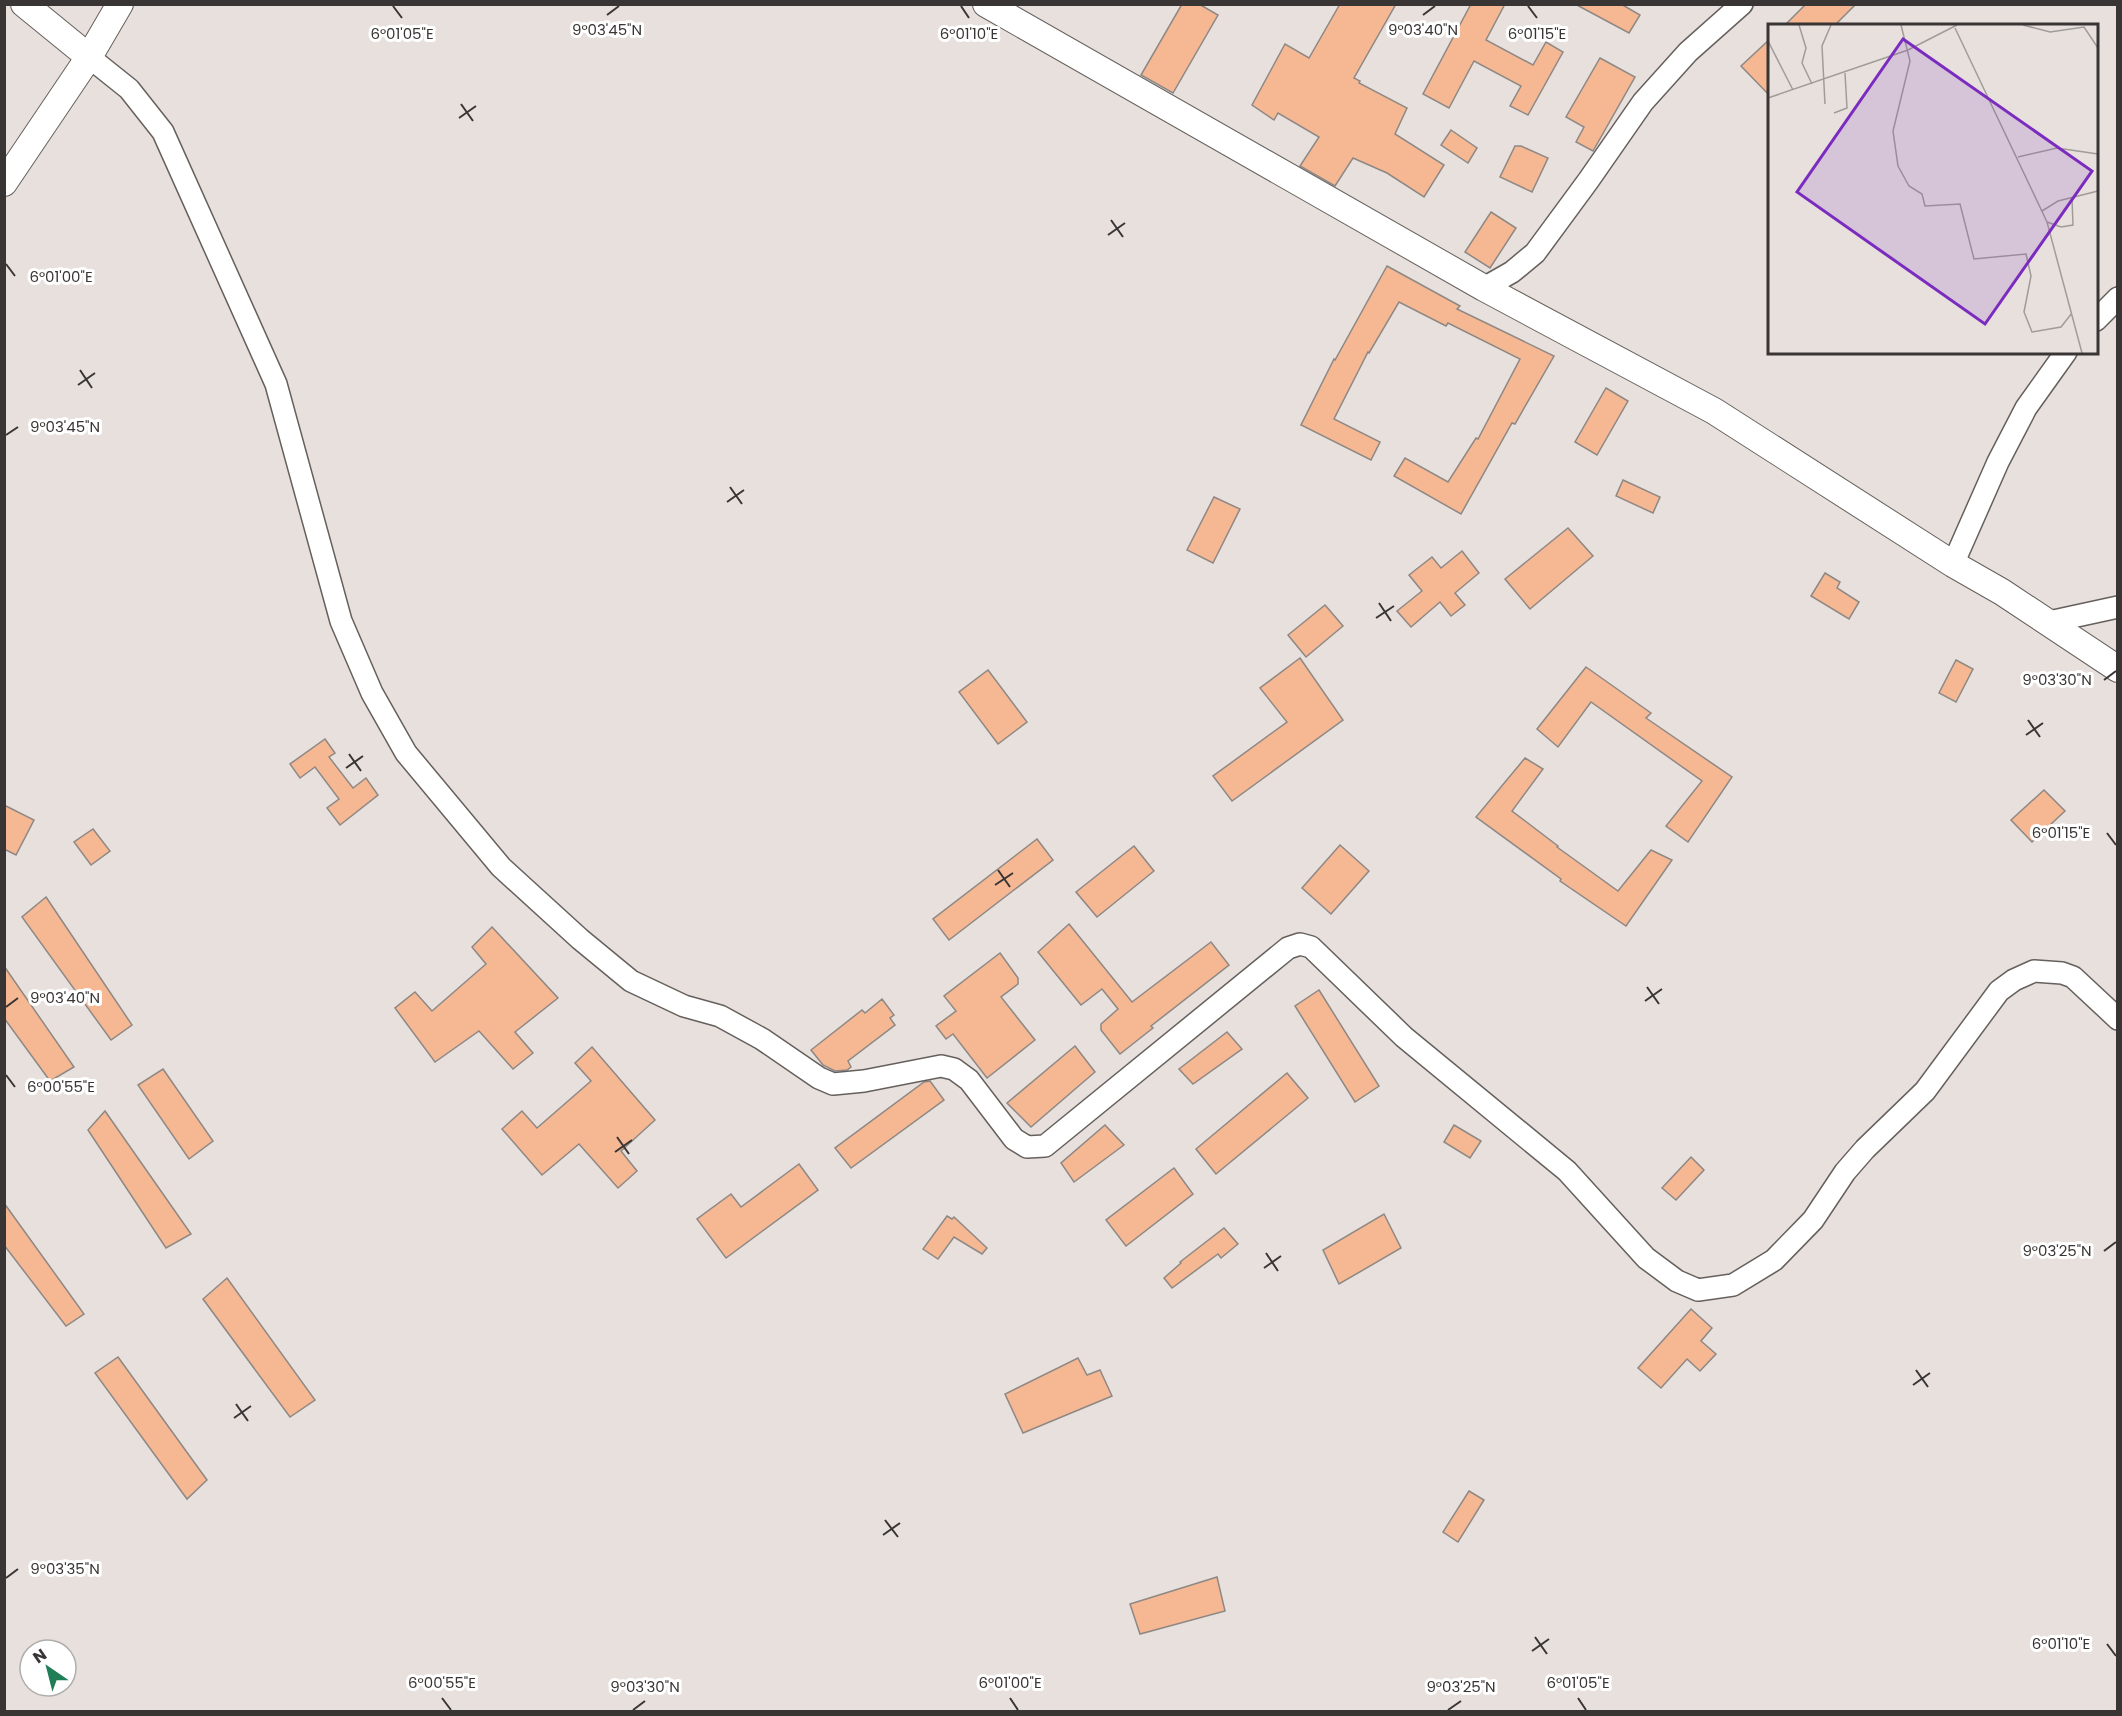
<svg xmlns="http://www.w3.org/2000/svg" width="2122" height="1716" font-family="Poppins,sans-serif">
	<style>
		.building { fill: #f6b793; stroke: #8e8885; stroke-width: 1.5 }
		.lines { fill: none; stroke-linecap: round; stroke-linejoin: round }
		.minor-casing { stroke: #66605d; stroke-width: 24 }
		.tertiary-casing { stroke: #66605d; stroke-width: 28 }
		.minor { stroke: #fff; stroke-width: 21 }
		.tertiary { stroke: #fff; stroke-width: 26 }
		.ticks { fill: none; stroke: #383534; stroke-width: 2 }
		.inset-road { fill: none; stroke: #a19c99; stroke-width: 1.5 }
		.view { fill: #7b2cbf; fill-opacity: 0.15; stroke: #7b2cbf; stroke-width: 3 }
		.inset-edge { fill: none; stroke: #383534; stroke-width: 3 }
		.ticks-label { font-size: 15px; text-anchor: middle; fill: #383534; stroke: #fff; stroke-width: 6; stroke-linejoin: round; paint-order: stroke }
	</style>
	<rect width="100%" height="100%" fill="#e7e0dd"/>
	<g class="building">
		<path d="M1182 4H1199L1218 15 1173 93 1141 75Z"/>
		<path d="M1340 4H1396L1354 78 1360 81 1359 83 1407 108 1395 134 1444 165 1424 197 1387 173 1353 158 1335 186 1300 166 1319 137 1278 113 1274 120 1252 105 1285 44 1309 58Z"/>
		<path d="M1471 4H1505L1486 40 1533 65 1546 42 1563 52 1528 115 1510 106 1521 86 1474 61 1449 108 1423 94Z"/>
		<path d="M1575 4H1621L1640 15 1629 33Z"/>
		<path d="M1806 4H1856L1834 26H1784Z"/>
		<path d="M1770 39V96L1741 66Z"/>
		<path d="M1600 58 1635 77 1593 151 1576 142 1584 127 1566 117Z"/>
		<path d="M1451 130 1477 148 1468 163 1441 145Z"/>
		<path d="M1515 146H1521L1548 158 1532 192 1500 177Z"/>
		<path d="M1491 212 1516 228 1490 268 1465 252Z"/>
		<path d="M1387 266 1460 306 1457 309 1554 356 1515 424 1512 423 1461 514 1394 476 1405 458 1448 482 1476 438 1478 439 1520 359 1448 323 1446 326 1399 302 1369 353 1368 352 1334 419 1380 442 1371 460 1301 425 1334 359 1335 360Z"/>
		<path d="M1606 388 1628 401 1597 455 1575 442Z"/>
		<path d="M1623 480 1660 497 1653 513 1616 496Z"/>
		<path d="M1214 497 1240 509 1213 563 1187 550Z"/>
		<path d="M1568 528 1593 556 1530 609 1505 579Z"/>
		<path d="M1462 551 1479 573 1455 593 1465 605 1451 616 1440 602 1411 627 1397 611 1422 591 1409 575 1432 557 1441 568Z"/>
		<path d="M1825 573 1840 582 1837 588 1859 602 1849 619 1811 596Z"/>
		<path d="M1325 605 1343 626 1306 657 1288 635Z"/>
		<path d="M1300 658 1343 720 1232 801 1213 776 1287 722 1260 688Z"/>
		<path d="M1956 660 1973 669 1956 702 1939 693Z"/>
		<path d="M1586 667 1651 713 1646 718 1732 777 1688 842 1666 826 1702 781 1591 702 1558 747 1537 729Z"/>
		<path d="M988 670 1027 722 998 744 959 692Z"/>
		<path d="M325 739 335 753 329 757 353 788 366 778 378 795 340 825 327 808 339 799 315 767 300 778 290 764Z"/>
		<path d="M1525 758 1543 769 1512 811 1558 846 1557 847 1618 891 1651 850 1672 860 1626 926 1560 881 1561 879 1476 817Z"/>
		<path d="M2044 790 2065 811 2032 842 2011 820Z"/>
		<path d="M4 805 34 820 16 855 4 849Z"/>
		<path d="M93 829 110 851 91 865 74 842Z"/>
		<path d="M1037 839 1053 860 949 940 933 919Z"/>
		<path d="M1340 845 1369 871 1331 914 1302 888Z"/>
		<path d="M1134 846 1154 871 1097 917 1076 892Z"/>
		<path d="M46 897 132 1025 111 1040 22 917Z"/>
		<path d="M1069 924 1132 1002 1211 942 1229 965 1151 1026 1153 1028 1120 1054 1101 1030V1024L1118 1009 1102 989 1081 1005 1038 952Z"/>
		<path d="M492 927 558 998 515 1032 533 1053 513 1069 479 1031 435 1062 395 1008 415 992 432 1011 486 964 472 947Z"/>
		<path d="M1000 953 1018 978V984L1001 997 1035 1040 987 1078 953 1034 946 1039 936 1026 956 1011 944 996Z"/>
		<path d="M4 966 74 1067 50 1081 4 1018Z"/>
		<path d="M1319 990 1379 1086 1355 1102 1295 1006Z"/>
		<path d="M882 999 894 1015 890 1018 895 1025 848 1061 851 1067 847 1070 835 1071 823 1065 811 1050 862 1010 865 1013Z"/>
		<path d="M1227 1032 1242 1049 1193 1084 1179 1069Z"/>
		<path d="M1075 1046 1095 1072 1031 1127 1007 1103Z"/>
		<path d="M592 1047 655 1120 621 1151 637 1171 618 1188 579 1144 542 1175 502 1129 522 1111 537 1128 591 1081 575 1063Z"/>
		<path d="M163 1069 213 1141 189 1159 138 1085Z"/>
		<path d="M1287 1073 1308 1098 1216 1174 1196 1149Z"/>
		<path d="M930 1081 944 1100 851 1168 835 1148 924 1082Z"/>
		<path d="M105 1111 191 1234 166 1248 88 1130Z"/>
		<path d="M1105 1125 1124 1145 1074 1182 1061 1163Z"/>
		<path d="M1454 1125 1481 1141 1470 1158 1444 1142Z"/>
		<path d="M1691 1157 1704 1170 1676 1200 1662 1188Z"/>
		<path d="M799 1164 818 1190 726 1258 697 1219 731 1194 741 1207Z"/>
		<path d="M1174 1168 1193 1194 1126 1246 1106 1220Z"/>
		<path d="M4 1203 84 1314 66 1326 4 1245Z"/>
		<path d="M1384 1214 1401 1248 1339 1284 1323 1250Z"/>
		<path d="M947 1216 952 1219 954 1217 987 1248 982 1254 954 1237 938 1259 923 1249Z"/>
		<path d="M1224 1228 1238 1244 1221 1258 1218 1254 1172 1288 1164 1278 1181 1263 1180 1262Z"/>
		<path d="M227 1278 315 1400 290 1417 203 1299Z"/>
		<path d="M1691 1309 1712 1328 1701 1341 1716 1354 1700 1371 1687 1359 1661 1388 1638 1368Z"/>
		<path d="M118 1357 207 1480 187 1499 95 1373Z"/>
		<path d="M1078 1358 1087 1375 1100 1370 1112 1396 1023 1433 1005 1394Z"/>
		<path d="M1469 1491 1484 1500 1458 1542 1443 1532Z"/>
		<path d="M1217 1577 1225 1611 1140 1634 1130 1604Z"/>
	</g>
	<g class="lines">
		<g class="minor-casing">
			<g id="minor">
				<path d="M89 57 129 89 163 132 276 384 341 621 372 693 406 753 501 867 580 939 631 981 684 1006 720 1016 762 1039 819 1078 833 1084 864 1081 941 1066 954 1069 969 1080 1014 1139 1027 1147 1045 1146 1288 948 1300 944 1311 947 1404 1037 1567 1171 1646 1258 1677 1281 1698 1290 1733 1285 1774 1260 1813 1220 1845 1172 1865 1149 1925 1091 1999 991 2014 980 2034 971 2062 973 2073 977 2118 1019"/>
				<path d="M1484 288 1512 272 1535 253 1588 181 1643 102 1688 52 1742 4"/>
				<path d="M2096 320 2118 298"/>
				<path d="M1953 564 1998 462 2026 408 2066 352"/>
				<path d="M2049 622 2118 607"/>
			</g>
		</g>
		<g class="tertiary-casing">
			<g id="tertiary">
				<path d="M24 4 89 57"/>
				<path d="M986 4 1484 288 1714 411 1953 564 2002 592 2118 669"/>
				<path d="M4 183 89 57 120 4"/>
			</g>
		</g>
		<use href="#minor" class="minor"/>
		<use href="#tertiary" class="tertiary"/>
	</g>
	<path class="ticks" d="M393 6 402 18M961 6 969 18M1528 6 1537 18M607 15 619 6M1423 15 1435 6M461 104 473 121M459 118 476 106M1111 220 1123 237M1108 235 1125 223M6 264 15 276M80 370 92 388M78 385 95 373M6 435 18 427M730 487 742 504M727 502 744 490M1379 603 1391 621M1376 618 1394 606M2104 680 2116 671M2028 720 2040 737M2026 735 2043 723M349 754 361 771M346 768 363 756M2107 833 2116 845M998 870 1010 887M995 885 1013 873M1647 987 1659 1004M1645 1001 1662 989M6 1007 18 998M6 1075 15 1087M617 1137 629 1154M615 1152 632 1140M2104 1251 2116 1242M1266 1253 1278 1271M1264 1268 1281 1256M1916 1370 1928 1387M1913 1385 1930 1373M236 1404 248 1421M234 1418 251 1406M885 1520 898 1537M883 1535 900 1523M6 1578 18 1569M1535 1637 1547 1654M2107 1644 2116 1656M1532 1651 1549 1639M442 1698 451 1710M1010 1698 1018 1710M1578 1698 1586 1710M633 1710 645 1701M1448 1710 1461 1701"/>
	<g transform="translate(1768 24)">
		<rect width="330" height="330" fill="#e7e0dd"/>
		<path class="inset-road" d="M31 1 38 24 34 39 44 60M133 1 142 37 125 107 130 142 141 162 154 170 157 182 192 180 206 235 258 230 263 252 256 288 264 308 293 303 304 289M255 1 282 8 316 3 330 24M187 4 279 198 314 329M0 17 25 66M0 74 140 26 189 1M57 80 54 22 63 1M66 89 79 84 77 49M250 133 289 124 330 130M274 187 290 177 330 167M279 198 293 203 305 201 304 174"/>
		<path class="view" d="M135 15 324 147 217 300 29 168Z"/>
		<rect width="330" height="330" class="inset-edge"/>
	</g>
	<g class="ticks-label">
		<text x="1423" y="35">9°03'40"N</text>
		<text x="607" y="35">9°03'45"N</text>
		<text x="402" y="39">6°01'05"E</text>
		<text x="969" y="39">6°01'10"E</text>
		<text x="1537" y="39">6°01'15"E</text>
		<text x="61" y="282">6°01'00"E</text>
		<text x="65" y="432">9°03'45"N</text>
		<text x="2057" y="685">9°03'30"N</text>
		<text x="2061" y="838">6°01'15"E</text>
		<text x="65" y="1003">9°03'40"N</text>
		<text x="61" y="1092">6°00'55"E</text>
		<text x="2057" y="1256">9°03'25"N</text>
		<text x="65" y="1574">9°03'35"N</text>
		<text x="2061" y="1649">6°01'10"E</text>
		<text x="442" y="1688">6°00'55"E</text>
		<text x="1010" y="1688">6°01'00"E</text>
		<text x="1578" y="1688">6°01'05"E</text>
		<text x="645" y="1692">9°03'30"N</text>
		<text x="1461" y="1692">9°03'25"N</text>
	</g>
	<rect width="2122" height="1716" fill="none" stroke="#383534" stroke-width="12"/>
	<g transform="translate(48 1668) rotate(325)"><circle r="28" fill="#ffffff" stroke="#afaeae" stroke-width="1.5"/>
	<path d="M0-4.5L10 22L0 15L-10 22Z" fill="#1f7e55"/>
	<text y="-9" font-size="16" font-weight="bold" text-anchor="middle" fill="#383534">N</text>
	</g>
</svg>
